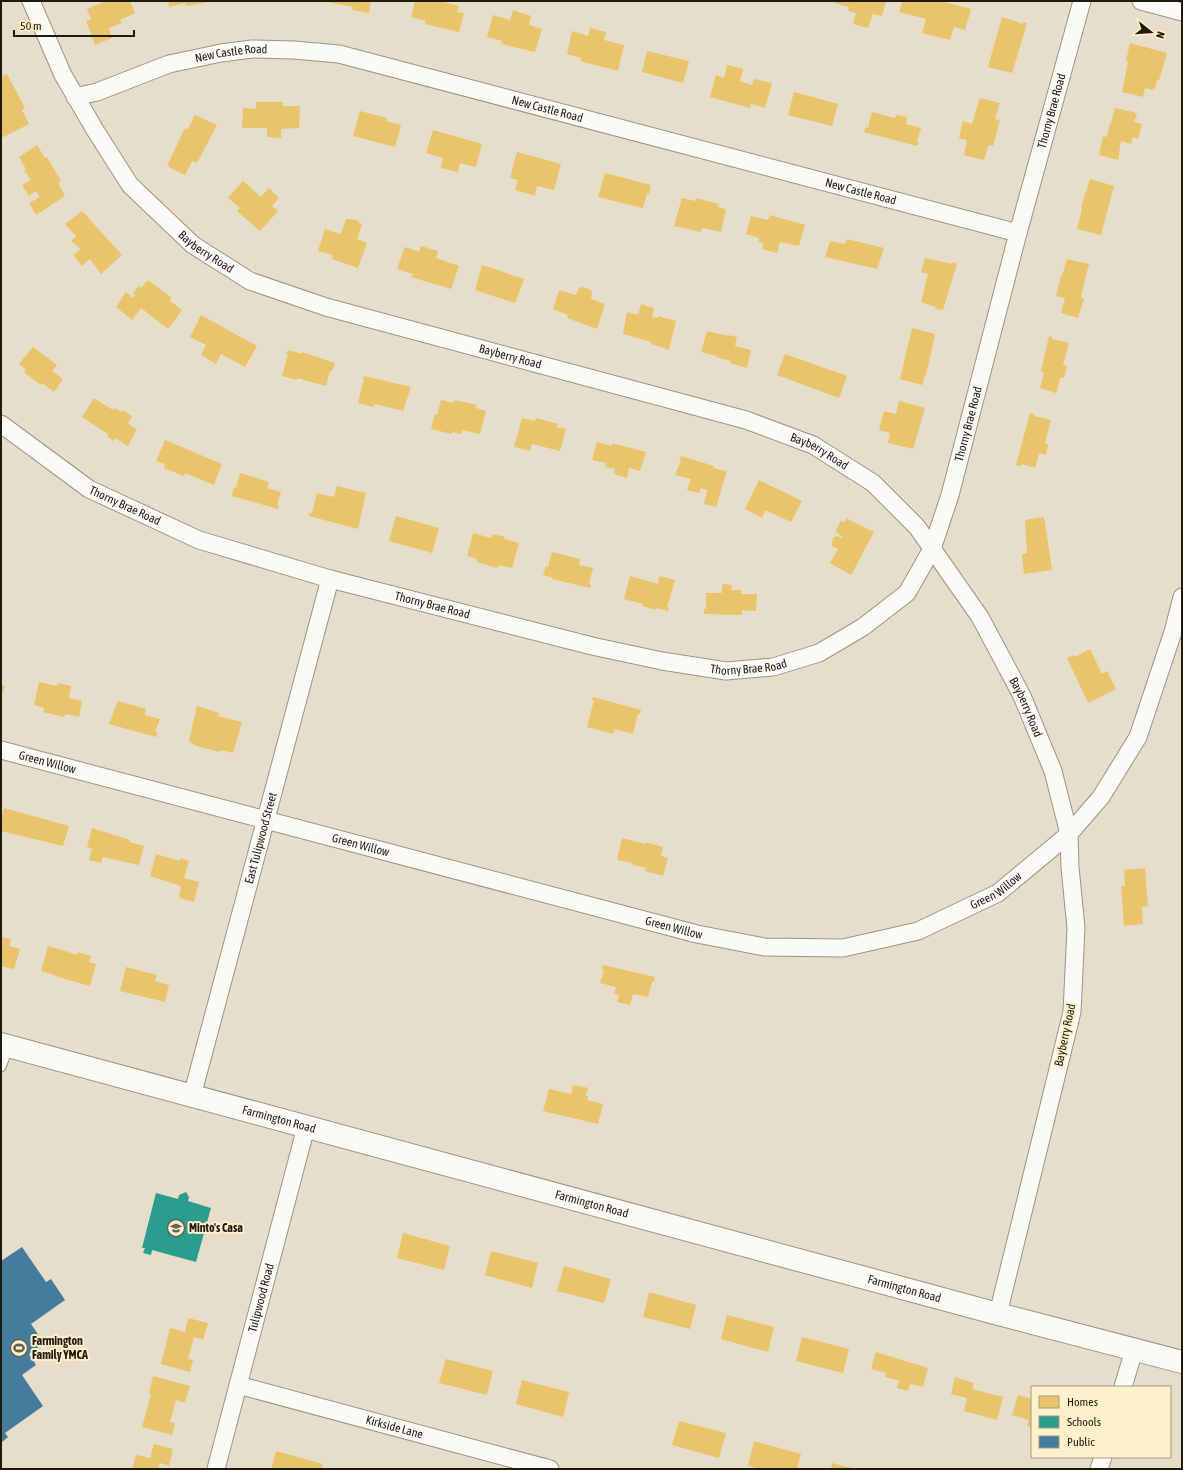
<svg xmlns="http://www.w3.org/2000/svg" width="1183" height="1470" font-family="'Asap Condensed',sans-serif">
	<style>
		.homes { fill: #e9c46a }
		.schools { fill: #2a9d8f }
		.public { fill: #457b9d }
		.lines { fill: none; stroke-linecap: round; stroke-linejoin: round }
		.lane-casing { stroke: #9a9485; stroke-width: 11 }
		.street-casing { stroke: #9a9485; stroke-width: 19 }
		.secondary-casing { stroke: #9a9485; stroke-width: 24 }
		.lane { stroke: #fbfaf7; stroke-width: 9 }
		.street { stroke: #fbfaf7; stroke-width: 17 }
		.secondary { stroke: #fbfaf7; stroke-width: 22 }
		.labels { text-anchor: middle; stroke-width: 4; stroke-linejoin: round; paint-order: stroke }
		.street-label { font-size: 12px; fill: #201a0d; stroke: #fff0cc }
		.poi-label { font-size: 12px; font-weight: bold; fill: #201a0d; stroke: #fff0cc; text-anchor: start }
	</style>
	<rect width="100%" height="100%" fill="#e6deca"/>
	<g class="homes">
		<path d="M106 1H130L135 13 120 20 122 23 109 28 112 38 95 45 86 21 91 19 87 9Z"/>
		<path d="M168 1H209V2L186 6 185 3 169 7Z"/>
		<path d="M322 1H371L369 13 352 10 353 7Z"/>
		<path d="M415 1H440L459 6 457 12 464 13 459 32 425 24 426 21 411 17Z"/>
		<path d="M834 1H886L882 16 873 14 868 28 853 24 856 13 848 11 849 7 834 3Z"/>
		<path d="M902 1H940L971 9 965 30 954 27 950 40 922 33 926 19 899 12Z"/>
		<path d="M513 10 531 16 529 25 542 29 535 52 501 44 502 41 487 37 493 15 510 20Z"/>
		<path d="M1002 17 1023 24V22L1027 23 1012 73 988 67Z"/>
		<path d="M590 28 606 32 604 40 624 45 618 71 580 61 581 58 567 54 572 31 588 36Z"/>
		<path d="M1130 43 1167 53 1159 80H1157L1155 89 1153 88V90L1145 88 1143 97 1122 92 1128 61H1126Z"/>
		<path d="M647 51 689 61 683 83 642 72Z"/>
		<path d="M727 65 743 69 740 81 752 85 754 79 772 83 765 108 751 104 750 108 710 97 716 75 724 78Z"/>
		<path d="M7 74 25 108 22 110 29 124 1 138V77Z"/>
		<path d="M794 92 838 104 832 126 788 115Z"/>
		<path d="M980 98 1000 103 995 119 1000 120 993 146 989 145 984 160 964 155 967 140 959 138 963 121 972 124Z"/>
		<path d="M256 102H283V106H300L299 128 281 129V138L267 137V128H242L243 108 256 109Z"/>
		<path d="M1115 108 1137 113 1134 122 1142 124 1138 139 1133 137 1131 144 1121 141 1118 160 1099 155 1103 136 1107 137 1110 123H1111Z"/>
		<path d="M360 111 387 118 386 121 401 125 395 147 353 136Z"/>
		<path d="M872 112 895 118 896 115 907 117 906 124 921 128 917 141 919 142 917 146 864 132 866 127 868 128Z"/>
		<path d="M195 115 217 125 197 163 192 161 185 175 167 166 185 128 188 129Z"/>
		<path d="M433 130 482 144 476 167 460 163 458 172 441 168 443 158 426 153Z"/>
		<path d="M37 145 45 158 47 157 61 181 58 183 65 196 36 215 29 203 40 197 36 191 29 196 22 185 31 180 24 170 26 169 19 157Z"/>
		<path d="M517 152 561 164 554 190 537 186 535 196 515 190 518 180 510 178Z"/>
		<path d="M605 173 651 185 649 194 647 193 643 208 598 197Z"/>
		<path d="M1090 179 1114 186 1101 235 1077 229 1082 209H1081L1085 193H1086Z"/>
		<path d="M243 181 261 197 269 188 279 198 272 206 278 211 260 231 237 211 240 208 228 198Z"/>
		<path d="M682 198 695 201 696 198 719 204 717 207 726 209 721 232 702 228 701 232 674 226Z"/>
		<path d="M82 211 122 255 101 274 90 259 82 266 73 255 81 249 71 241 76 236 65 224Z"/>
		<path d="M770 215 805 225 799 246 780 242 777 253 762 249 764 243 759 242V238L746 234 751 216 768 220Z"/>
		<path d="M346 219 357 220 358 222 362 224 357 239 367 243 358 268 332 259 333 255 318 251 325 229 341 234Z"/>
		<path d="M847 239 884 248 877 269 825 257 830 241 845 244Z"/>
		<path d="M421 246 438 251 436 258 459 266 451 289 411 277 413 274 397 269 405 247 419 252Z"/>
		<path d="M925 258 952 264 953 262 957 264 943 310 935 309 936 307 921 302 928 274 921 272Z"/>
		<path d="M1067 259 1089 264 1081 296 1082 298 1084 299 1078 318 1061 313 1065 298 1056 296 1061 276H1062Z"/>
		<path d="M482 265 524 279 515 303 475 290Z"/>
		<path d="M148 280 172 298 169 300 182 310 168 329 141 308 132 320 116 307 126 292 133 298 135 295 133 293 139 286 141 288Z"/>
		<path d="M582 287 591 290 592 293 591 299 605 304 597 329 567 318 568 315 553 309 559 290 576 295 578 289Z"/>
		<path d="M641 304 654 308 652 317 658 318V316L676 321 669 350 651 344 652 342 623 334 627 312 638 315Z"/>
		<path d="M201 315 257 346 245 367 221 354 216 364 201 355 206 345 190 337Z"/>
		<path d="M912 328 935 334 928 367 922 385 900 379Z"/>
		<path d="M707 331 729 336V335L737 337 735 346 751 350 747 368 730 363 731 361 716 357 717 356 701 352Z"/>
		<path d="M1049 336 1052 337V339L1069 343 1063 365 1067 366 1064 378 1061 377 1056 393 1040 388 1044 372 1041 371Z"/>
		<path d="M33 347 57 365 52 371 63 379 54 392 42 383 41 385 24 372 26 370 19 364Z"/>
		<path d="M288 350 302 354V352L335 363 332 371H330L326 386 297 378V380L282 376 288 354H286Z"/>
		<path d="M785 354 847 376 839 398 777 375Z"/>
		<path d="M364 376 411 387 403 411 375 404 373 407 358 403 364 379H363Z"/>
		<path d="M94 398 113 410 115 408 121 412 122 410 132 416 128 424 137 429 128 446 115 438 113 441 107 436 108 434 82 417Z"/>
		<path d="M441 400 454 403 455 400 477 405 476 408 486 411 480 434 463 430 461 434 452 432V434L431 429 435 414 437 415Z"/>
		<path d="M899 401 925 408 913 449 888 443 890 433 879 430 884 411 896 414Z"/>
		<path d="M1030 413 1035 415 1034 416 1051 420 1045 443 1048 444 1046 455 1039 453 1035 468 1022 464 1021 466 1016 465Z"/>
		<path d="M522 418 535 421 536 418 558 424 556 427 566 429 560 451 532 444 530 451 514 447Z"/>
		<path d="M165 440 222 464 214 485 185 473 184 476 164 468 165 464 156 461Z"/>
		<path d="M597 442 612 446V443L646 452 640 471 629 468 627 478 614 474 615 469 605 467 606 463 592 460Z"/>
		<path d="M681 456 714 466 713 468 727 471 716 507 704 504 707 490 701 488 699 493 687 490 691 479 675 475 681 461 679 460Z"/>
		<path d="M240 473 269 482 267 488 281 492 277 505H279L278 509 232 496 234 487 236 488Z"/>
		<path d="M759 480 802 501 791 522 765 510 762 518 745 509Z"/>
		<path d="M337 486 366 493 358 529 309 516V513H312L317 493 334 497Z"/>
		<path d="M396 516 439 528 432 553 389 541Z"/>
		<path d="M1044 517 1052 570 1024 574 1022 554 1027 553 1025 520Z"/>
		<path d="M846 518 874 532 851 575 830 563 838 549 832 546V542L834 537 837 536 842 538 843 537 839 535 840 534 835 532 841 521 845 522Z"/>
		<path d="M473 533 491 538 492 534 505 537 504 539 519 543 512 568 499 565 497 568 477 562V559L467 556Z"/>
		<path d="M552 552 580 559 579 565 593 568 589 583 591 584 590 588 552 579 553 578 543 575 546 566 548 567Z"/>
		<path d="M630 576 658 584 659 576 675 580 667 607H669L668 611 656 608V610L642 606 643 604 624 599Z"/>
		<path d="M722 584 732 585 731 590H741V594H757L756 611 742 610V615L704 614V609H706V593H722Z"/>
		<path d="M1090 649 1102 674 1107 671 1116 689 1088 703 1067 658 1075 655V657Z"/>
		<path d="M39 682 57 686 58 683 71 686 69 698 82 701 79 717 66 714 64 717 43 712 44 708 34 705Z"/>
		<path d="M1 685 5 686 1 698Z"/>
		<path d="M593 697 641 710 640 714 638 713 633 734 615 729 613 734 587 727 594 700H591Z"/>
		<path d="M118 701 146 709 145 715 160 719 155 732 158 733 156 737 109 724Z"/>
		<path d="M197 706 219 713 218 716 242 722 233 753 221 750 220 752 196 746 189 741Z"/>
		<path d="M4 808 69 826 63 846 1 831V819Z"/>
		<path d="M92 828 130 840 129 842 144 846 139 865 103 857 101 863 89 860 92 849 87 847Z"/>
		<path d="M622 838 645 844 646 842 663 847 661 856 668 858 663 876 645 871 646 868 633 865V863L617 860Z"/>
		<path d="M156 854 180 861 181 858 189 861 184 878 199 882 194 902 179 898 181 886 150 876Z"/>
		<path d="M1145 868 1148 906 1142 907 1143 924 1124 926 1121 886H1125L1124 870Z"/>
		<path d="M1 937 11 939 9 946 20 949 14 969 1 966Z"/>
		<path d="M48 946 78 955V952L91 956 89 962 96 964 90 986 55 976V975L41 971Z"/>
		<path d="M603 965 655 977 654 982H652L648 997 633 994 630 1005 617 1002 619 995 614 994 616 987 600 983 604 970 602 969Z"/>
		<path d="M126 967 157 975 155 981 169 985 165 1002 120 991Z"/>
		<path d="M573 1085 588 1088 586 1096H588L587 1100 603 1104 598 1124 543 1111 549 1089 571 1094Z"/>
		<path d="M403 1233 450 1246 444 1270 397 1258Z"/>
		<path d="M491 1251 538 1263 532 1288 485 1275Z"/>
		<path d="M564 1266 611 1279 604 1303 557 1291Z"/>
		<path d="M649 1292 696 1305 690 1329 643 1317Z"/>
		<path d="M727 1315 774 1327 768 1352 721 1339Z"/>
		<path d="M188 1318 208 1323 203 1340 194 1337 188 1359 193 1360 190 1372 161 1364 170 1328 185 1332Z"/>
		<path d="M802 1337 849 1349 843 1373 796 1361Z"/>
		<path d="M876 1352 928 1368 923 1387 910 1384 908 1391 897 1388 899 1381 885 1377 886 1373 871 1369Z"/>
		<path d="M446 1359 493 1371 487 1395 439 1383Z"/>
		<path d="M153 1376 190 1386 185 1403 176 1400 170 1422 175 1423 172 1435 142 1427 151 1394 149 1393Z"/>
		<path d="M955 1377 974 1383 972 1389 1003 1397 997 1420 964 1411 967 1398 951 1394Z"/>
		<path d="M522 1380 569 1392 563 1417 516 1404Z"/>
		<path d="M1018 1395 1032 1399V1428L1027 1426 1029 1420 1012 1415Z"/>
		<path d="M679 1421 726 1433 719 1458 672 1445Z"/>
		<path d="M754 1441 801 1454 797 1469H760L748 1466Z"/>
		<path d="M154 1444 173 1449 169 1466 160 1463 158 1469H132L136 1455 150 1458Z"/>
		<path d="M276 1451 323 1464 321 1469H271Z"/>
		<path d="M832 1463 852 1468V1469H831Z"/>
	</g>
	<path class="schools" d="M186 1192 189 1197 188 1201 211 1208 196 1262 152 1250 151 1255 143 1253 145 1248H142L156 1193 178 1199 179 1195Z"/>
	<path class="public" d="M22 1247 46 1282 51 1279 65 1300 31 1324 44 1343 29 1354 36 1365 22 1375 43 1406 5 1433 8 1437 1 1443V1261Z"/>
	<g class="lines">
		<g class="lane-casing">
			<path id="lane" d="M1 1067 9 1046"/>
		</g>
		<g class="street-casing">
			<g id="street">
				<path id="s1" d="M31 1 63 75 95 130 130 185 193 245 250 281 326 307 746 420 813 445 873 483 917 527 980 617 1022 696 1053 771 1069 834 1070 867 1076 928 1072 1012 998 1314"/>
				<path d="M1141 1 1182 12"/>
				<path id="s2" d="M75 97 97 92 169 64 221 53 252 49 294 50 339 54 1018 233"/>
				<path id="s3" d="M1 424 89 489 199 540 330 579 592 646 662 661 726 671 773 667 819 653 863 627 907 593 932 549 950 495 1018 233 1082 1"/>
				<path id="s4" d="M1 750 697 934 764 947 843 948 918 931 998 893 1069 834 1101 797 1138 737 1173 632 1182 597"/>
				<path id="s5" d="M192 1096 330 579"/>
				<path id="s6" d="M238 1385 550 1469"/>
				<path d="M1123 1387 1134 1350"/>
				<path id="s7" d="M216 1469 306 1127"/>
				<path d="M1099 1469 1103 1457"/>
			</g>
		</g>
		<g class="secondary-casing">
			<g id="secondary">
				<path id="s8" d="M1 1044 998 1314 1182 1362"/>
			</g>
		</g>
		<use href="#lane" class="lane"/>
		<use href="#street" class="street"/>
		<use href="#secondary" class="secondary"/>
	</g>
	<defs>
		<g id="school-ring" transform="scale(0.9)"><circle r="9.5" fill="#fff0cc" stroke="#655f4f" stroke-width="1.5"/><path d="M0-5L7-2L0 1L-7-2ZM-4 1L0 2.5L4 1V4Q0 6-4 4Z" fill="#655f4f"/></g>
		<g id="stadium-ring" transform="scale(0.9)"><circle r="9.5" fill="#fff0cc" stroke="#655f4f" stroke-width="1.5"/><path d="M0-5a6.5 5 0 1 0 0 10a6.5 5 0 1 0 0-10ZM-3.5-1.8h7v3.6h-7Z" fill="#655f4f"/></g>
	</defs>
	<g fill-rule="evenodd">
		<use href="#school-ring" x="176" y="1228"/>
		<use href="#stadium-ring" x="19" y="1348"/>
	</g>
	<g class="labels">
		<g class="street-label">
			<text dy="4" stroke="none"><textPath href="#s2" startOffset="163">New Castle Road</textPath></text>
			<text dy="4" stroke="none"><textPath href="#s2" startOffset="487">New Castle Road</textPath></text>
			<text dy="4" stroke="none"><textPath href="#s3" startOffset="1481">Thorny Brae Road</textPath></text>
			<text dy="4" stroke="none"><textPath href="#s2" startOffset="811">New Castle Road</textPath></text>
			<text dy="4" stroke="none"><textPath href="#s1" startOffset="311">Bayberry Road</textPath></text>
			<text dy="4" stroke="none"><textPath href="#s1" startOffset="635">Bayberry Road</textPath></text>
			<text dy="4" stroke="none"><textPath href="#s3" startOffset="1157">Thorny Brae Road</textPath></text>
			<text dy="4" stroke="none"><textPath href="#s1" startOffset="959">Bayberry Road</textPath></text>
			<text dy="4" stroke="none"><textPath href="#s3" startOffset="149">Thorny Brae Road</textPath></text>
			<text dy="4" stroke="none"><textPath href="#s3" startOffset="473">Thorny Brae Road</textPath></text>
			<text dy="4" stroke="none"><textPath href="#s3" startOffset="797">Thorny Brae Road</textPath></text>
			<text dy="4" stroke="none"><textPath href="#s1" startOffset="1295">Bayberry Road</textPath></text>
			<text dy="4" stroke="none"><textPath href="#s4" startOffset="48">Green Willow</textPath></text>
			<text dy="4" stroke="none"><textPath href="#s5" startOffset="267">East Tulipwood Street</textPath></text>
			<text dy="4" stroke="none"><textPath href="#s4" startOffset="372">Green Willow</textPath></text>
			<text dy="4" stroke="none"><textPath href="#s4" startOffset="1032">Green Willow</textPath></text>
			<text dy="4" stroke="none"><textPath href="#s4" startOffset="696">Green Willow</textPath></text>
			<text transform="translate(1065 1035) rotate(-78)" y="4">Bayberry Road</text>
			<text dy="4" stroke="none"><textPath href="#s8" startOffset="288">Farmington Road</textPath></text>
			<text dy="4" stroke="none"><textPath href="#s8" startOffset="612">Farmington Road</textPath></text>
			<text dy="4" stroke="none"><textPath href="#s8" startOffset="936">Farmington Road</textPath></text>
			<text dy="4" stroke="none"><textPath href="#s7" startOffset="177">Tulipwood Road</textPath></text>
			<text dy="4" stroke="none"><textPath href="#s6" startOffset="162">Kirkside Lane</textPath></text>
		</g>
		<g class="poi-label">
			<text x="189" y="1232">Minto's Casa</text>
			<text x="32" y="1345">Farmington<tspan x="32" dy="14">Family YMCA</tspan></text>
		</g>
	</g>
	<rect width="1183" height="1470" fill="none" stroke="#201a0d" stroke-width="4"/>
	<rect x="1031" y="1386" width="140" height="72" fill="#fff0cc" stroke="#a69a80"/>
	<rect x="1039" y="1396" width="20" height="12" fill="#e9c46a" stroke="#a69a80"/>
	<text x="1067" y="1406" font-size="12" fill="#201a0d">Homes</text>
	<rect x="1039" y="1416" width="20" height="12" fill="#2a9d8f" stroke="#a69a80"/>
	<text x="1067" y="1426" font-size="12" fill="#201a0d">Schools</text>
	<rect x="1039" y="1436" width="20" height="12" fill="#457b9d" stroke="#a69a80"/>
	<text x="1067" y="1446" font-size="12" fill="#201a0d">Public</text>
	<g transform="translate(1151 32) rotate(107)" stroke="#fff0cc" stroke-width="3" paint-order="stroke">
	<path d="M0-3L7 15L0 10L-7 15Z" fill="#201a0d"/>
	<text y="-6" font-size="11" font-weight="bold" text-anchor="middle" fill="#201a0d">N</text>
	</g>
	<path d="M14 30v6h120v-6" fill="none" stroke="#201a0d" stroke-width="2"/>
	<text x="20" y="30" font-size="12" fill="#201a0d" stroke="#fff0cc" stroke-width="3" paint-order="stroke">50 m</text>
</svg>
